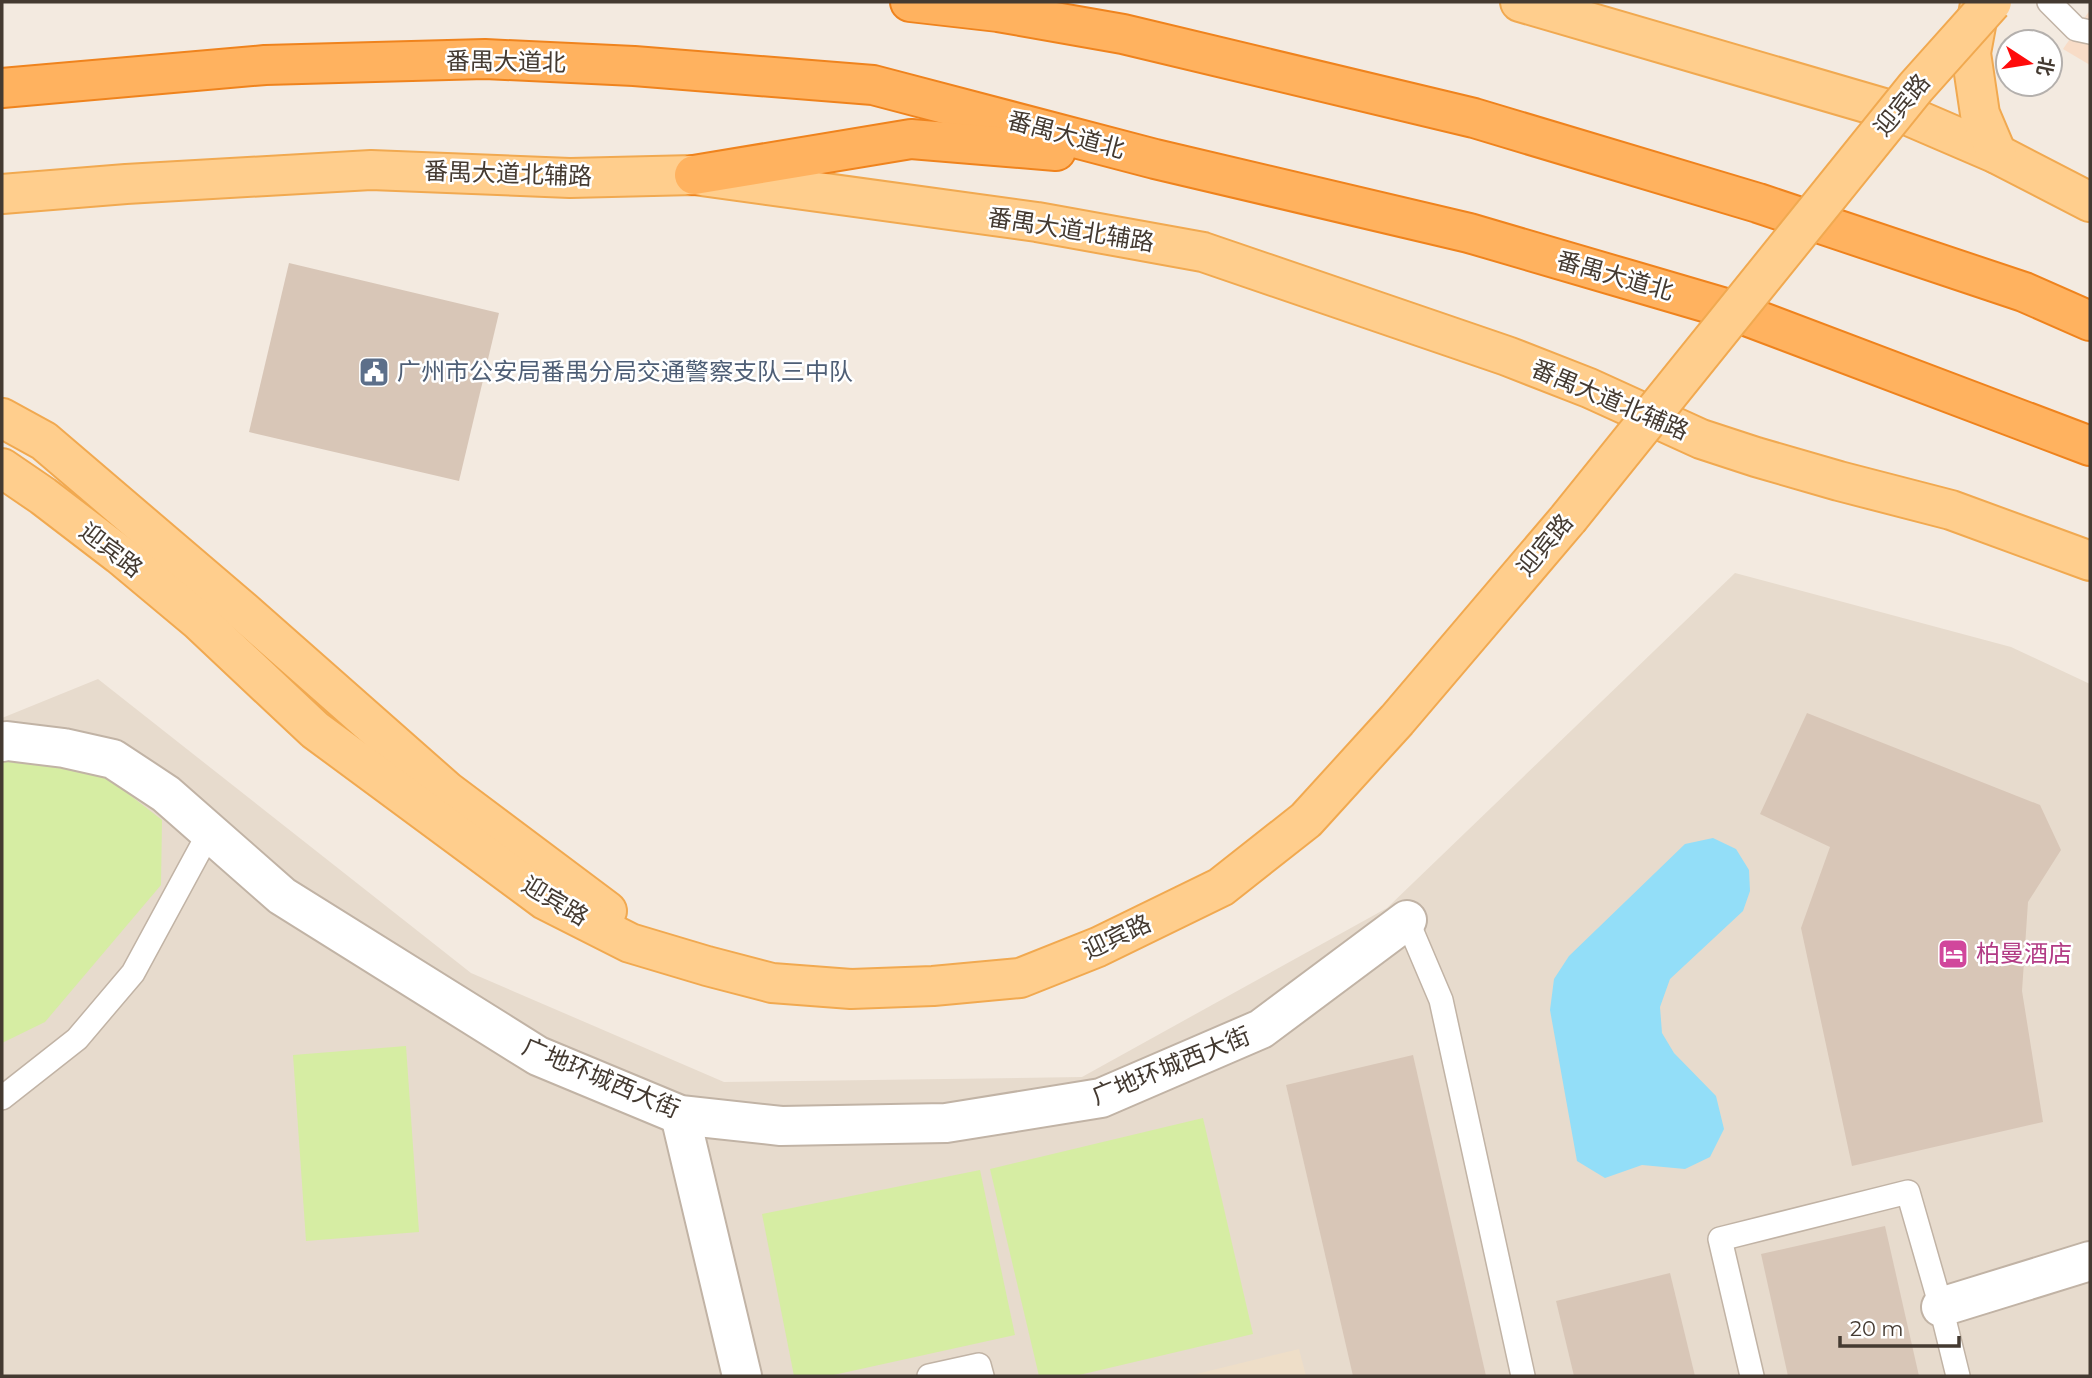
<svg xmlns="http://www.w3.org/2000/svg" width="2092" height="1378" font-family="Montserrat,'Noto Sans SC',sans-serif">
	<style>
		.residential { fill: #e7dbcd }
		.commercial { fill: #f8dcc7 }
		.education { fill: #eedec8 }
		.green { fill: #d6eda3 }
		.water { fill: #93def8 }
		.building { fill: #d8c6b7 }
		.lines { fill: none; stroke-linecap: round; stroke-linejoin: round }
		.lane-casing { stroke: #c1b3a5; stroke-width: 26 }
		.street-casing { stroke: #c1b3a5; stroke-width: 42 }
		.primary-casing { stroke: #f1a950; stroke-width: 42 }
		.highway-casing { stroke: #ef831d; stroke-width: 42 }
		.lane { stroke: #fff; stroke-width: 23 }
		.street { stroke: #fff; stroke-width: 38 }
		.primary { stroke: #ffce8d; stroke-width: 38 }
		.highway { stroke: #ffb25f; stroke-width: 38 }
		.primary-bridge-casing { stroke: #f1a950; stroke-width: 42; stroke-linecap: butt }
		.primary-bridge { stroke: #ffce8d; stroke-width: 38 }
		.labels { text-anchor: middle; stroke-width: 5; stroke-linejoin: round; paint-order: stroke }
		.street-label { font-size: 24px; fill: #443a31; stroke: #fff }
		.service-label { font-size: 24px; fill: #4e5e75; stroke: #fff; text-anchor: start }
		.hotel-label { font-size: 24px; fill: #b23c85; stroke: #fff; text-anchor: start }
	</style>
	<rect width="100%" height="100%" fill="#f3eae0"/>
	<path class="residential" d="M1735 573 2011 647 2090 684V1376H2V718L98 679 471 973 724 1082 1082 1077 1387 908Z"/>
	<path class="commercial" d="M2090 10V65L2063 49Z"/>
	<path class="education" d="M1299 1349 1306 1376H1188Z"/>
	<g class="green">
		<path d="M11 757 104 775 162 820 161 885 45 1022 2 1043V760Z"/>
		<path d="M406 1046 419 1232 306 1241 293 1055Z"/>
		<path d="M1203 1118 1253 1334 1075 1376H1039L990 1169Z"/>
		<path d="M980 1170 1015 1335 829 1376H794L762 1214Z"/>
	</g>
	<path class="water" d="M1713 838 1736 849 1749 870 1750 891 1743 911 1670 979 1660 1007 1662 1033 1674 1053 1716 1096 1724 1129 1710 1157 1685 1169 1642 1165 1605 1178 1577 1161 1550 1010 1554 979 1569 956 1685 844Z"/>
	<g class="building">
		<path d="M289 263 499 313 459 481 249 432Z"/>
		<path d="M1807 713 2040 805 2061 850 2028 902 2022 991 2043 1122 1852 1166 1801 928 1830 847 1760 814Z"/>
		<path d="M1413 1055 1486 1376H1353L1286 1085Z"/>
		<path d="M1885 1226 1919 1376H1788L1761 1254Z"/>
		<path d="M1670 1273 1695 1376H1574L1556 1301Z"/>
	</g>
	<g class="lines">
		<g class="lane-casing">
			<g id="lane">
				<path d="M2049 2 2076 29 2090 32"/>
				<path d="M1407 920 1441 1000 1523 1376"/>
				<path d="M2 1098 77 1039 133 973 210 831"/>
				<path d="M929 1376 979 1365 982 1376"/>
				<path d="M1752 1376 1720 1239 1908 1192 1941 1307 1958 1376"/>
			</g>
		</g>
		<g class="street-casing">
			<g id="street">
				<path d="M2 742 7 741 64 748 113 759 166 794 282 896 538 1056 680 1115 781 1126 946 1123 1101 1098 1261 1029 1407 920"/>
				<path d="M680 1115 742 1376"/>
				<path d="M1941 1307 2090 1261"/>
			</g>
		</g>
		<g class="primary-casing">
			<g id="primary">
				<path d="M1520 2 1904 114 1997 154 2090 202"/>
				<path d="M1980 4 1971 53 1980 114 1997 154"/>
				<path d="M2 194 126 184 371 170 570 178 694 175 1037 222 1203 252 1507 356 1589 388 1701 439 1756 457 1839 481 1951 510 2090 561"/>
				<path d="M2 418 44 441 243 611 447 791 607 911"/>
				<path d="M2 468 43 496 120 555 199 621 315 730 545 900 630 943 707 966 772 983 851 989 933 986 1020 978 1098 947 1221 887 1306 820 1397 720 1568 519"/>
			</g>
		</g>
		<g class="highway-casing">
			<g id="highway">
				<path d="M910 2 998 12 1123 34 1474 118 1758 203 2024 292 2090 321"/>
				<path d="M2 88 265 65 485 59 634 66 873 85 1155 159 1469 233 1633 281 1725 308 2090 446"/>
				<path d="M694 175 911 139 1056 151"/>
			</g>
		</g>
		<use href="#lane" class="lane"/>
		<use href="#street" class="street"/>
		<use href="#primary" class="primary"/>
		<use href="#highway" class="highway"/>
		<g class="primary-bridge-casing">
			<path id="primary-bridge" d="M1568 519 1916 87 1992 2"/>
		</g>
		<use href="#primary-bridge" class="primary-bridge"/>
	</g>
	<defs>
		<g id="civic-square" transform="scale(1.575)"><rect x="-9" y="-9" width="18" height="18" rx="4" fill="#5c6f8a" stroke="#fff"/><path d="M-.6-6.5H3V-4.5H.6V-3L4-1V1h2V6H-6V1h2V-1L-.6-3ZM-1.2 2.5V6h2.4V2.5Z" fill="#fff"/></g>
		<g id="hotel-square" transform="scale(1.575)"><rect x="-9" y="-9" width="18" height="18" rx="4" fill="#d1479c" stroke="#fff"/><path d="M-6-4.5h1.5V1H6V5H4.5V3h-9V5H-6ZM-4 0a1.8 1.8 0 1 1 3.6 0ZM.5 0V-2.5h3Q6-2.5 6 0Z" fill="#fff"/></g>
	</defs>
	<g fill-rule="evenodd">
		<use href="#civic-square" x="374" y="372"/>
		<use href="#hotel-square" x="1953" y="954"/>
	</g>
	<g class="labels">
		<g class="street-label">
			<text transform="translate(506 62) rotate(1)" y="8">番禺大道北</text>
			<text transform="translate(1902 105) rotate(-50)" y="8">迎宾路</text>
			<text transform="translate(1066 135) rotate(15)" y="8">番禺大道北</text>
			<text transform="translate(508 174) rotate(2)" y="8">番禺大道北辅路</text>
			<text transform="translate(1071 230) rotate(9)" y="8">番禺大道北辅路</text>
			<text transform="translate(1615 276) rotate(16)" y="8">番禺大道北</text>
			<text transform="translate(1610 400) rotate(23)" y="8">番禺大道北辅路</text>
			<text transform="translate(1545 545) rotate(-50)" y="8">迎宾路</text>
			<text transform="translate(111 550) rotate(38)" y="8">迎宾路</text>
			<text transform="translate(555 901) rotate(31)" y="8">迎宾路</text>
			<text transform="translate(1117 937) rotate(-25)" y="8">迎宾路</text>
			<text transform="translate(1171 1066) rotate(-22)" y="8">广地环城西大街</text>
			<text transform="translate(601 1078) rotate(23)" y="8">广地环城西大街</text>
		</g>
		<g class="service-label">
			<text x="397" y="380">广州市公安局番禺分局交通警察支队三中队</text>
		</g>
		<g class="hotel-label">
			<text x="1976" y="962">柏曼酒店</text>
		</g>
	</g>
	<rect width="2092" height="1378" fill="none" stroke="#443a31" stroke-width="7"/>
	<g transform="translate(2029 63) rotate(102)"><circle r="33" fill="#ffffff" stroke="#b4b0ad" stroke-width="2"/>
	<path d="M0-5L12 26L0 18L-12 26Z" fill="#ff0b0b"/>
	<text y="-10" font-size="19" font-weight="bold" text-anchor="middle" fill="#443a31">北</text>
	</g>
	<path d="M1840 1336v10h119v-10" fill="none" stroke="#443a31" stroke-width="3.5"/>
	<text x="1850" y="1336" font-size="21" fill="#443a31" stroke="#ffffff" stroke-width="5" paint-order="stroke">20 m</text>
</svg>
